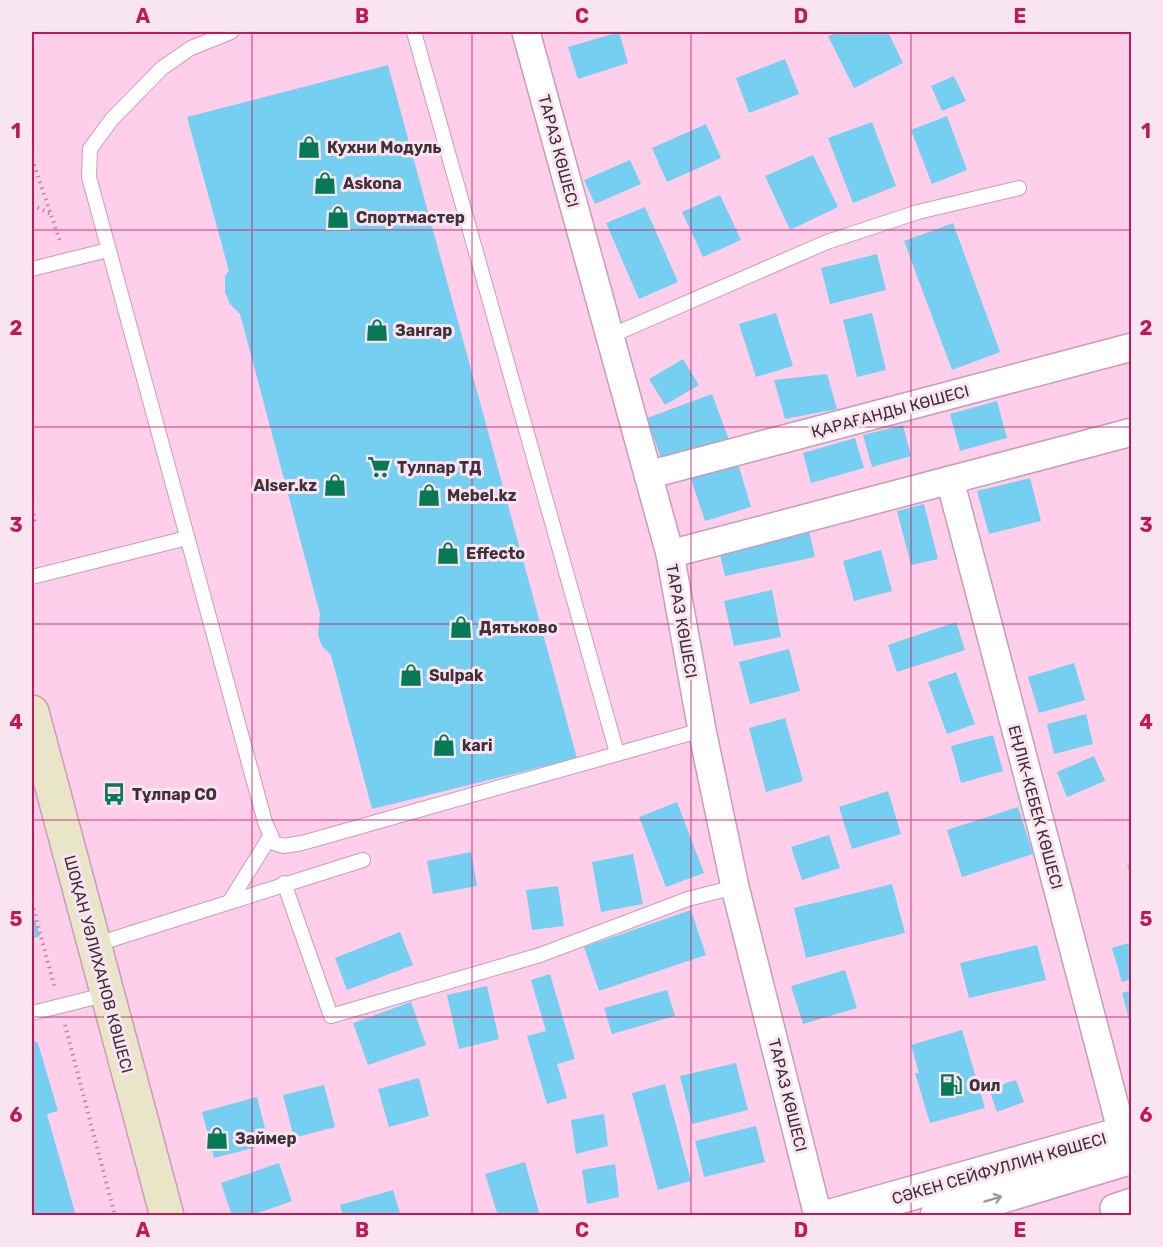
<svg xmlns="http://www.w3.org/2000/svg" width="1163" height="1247" font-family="Rubik,sans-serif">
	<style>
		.building { fill: #75cff0 }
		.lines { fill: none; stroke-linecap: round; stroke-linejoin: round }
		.service-casing { stroke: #ca9db7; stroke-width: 16 }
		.minor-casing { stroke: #ca9db7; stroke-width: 30 }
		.tertiary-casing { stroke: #ca9db7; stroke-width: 36 }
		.secondary-casing { stroke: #ca9db7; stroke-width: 36 }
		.path { stroke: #b18da2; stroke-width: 4; stroke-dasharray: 1.5 4.5; stroke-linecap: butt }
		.service { stroke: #fff; stroke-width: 14 }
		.minor { stroke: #fff; stroke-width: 27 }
		.tertiary { stroke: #fff; stroke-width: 33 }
		.secondary { stroke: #e8e5c8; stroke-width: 33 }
		.oneway { stroke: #a0979c }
		.grid { fill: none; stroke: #c2185b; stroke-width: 1.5; stroke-opacity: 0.55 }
		.labels { text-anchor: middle; stroke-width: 6; stroke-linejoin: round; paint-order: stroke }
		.poi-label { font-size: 16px; font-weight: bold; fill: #412f3a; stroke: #f9e5f0; text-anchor: start }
		.street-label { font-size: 16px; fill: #412f3a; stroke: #f9e5f0 }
		.neatline { fill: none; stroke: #c2185b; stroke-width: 2 }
		.grid-label { font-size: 20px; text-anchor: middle; font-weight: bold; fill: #c2185b }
	</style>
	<rect width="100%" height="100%" fill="#ffceea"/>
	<g class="building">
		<path d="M619 32 628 63 578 79 568 47Z"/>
		<path d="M838 32H888L903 63 854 88 828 36Z"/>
		<path d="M785 59 799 94 749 113 736 78Z"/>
		<path d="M388 65 577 758 372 809 331 655 322 646 318 635 320 614 240 314 230 304 225 292V276L229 271 187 117Z"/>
		<path d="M954 76 966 101 942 111 931 86Z"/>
		<path d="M947 116 967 170 932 184 911 130Z"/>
		<path d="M872 122 896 186 853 203 828 138Z"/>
		<path d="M706 124 721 158 667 182 652 148Z"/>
		<path d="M813 155 838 207 790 230 765 176Z"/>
		<path d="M630 160 641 184 595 204 584 180Z"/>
		<path d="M720 195 741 240 703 257 682 212Z"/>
		<path d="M645 207 678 282 639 299 606 223Z"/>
		<path d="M953 223 1000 352 952 370 904 241Z"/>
		<path d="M877 254 886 290 830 304 821 268Z"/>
		<path d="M776 313 793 366 756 377 739 324Z"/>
		<path d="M872 313 886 370 857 377 843 320Z"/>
		<path d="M683 359 699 385 665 405 649 379Z"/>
		<path d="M827 374 837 409 785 419 774 380Z"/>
		<path d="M712 394 729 440 663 464 647 418Z"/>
		<path d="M997 401 1007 438 960 451 950 414Z"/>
		<path d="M903 425 911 456 872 467 863 435Z"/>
		<path d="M855 438 864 468 811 483 803 453Z"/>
		<path d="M738 464 751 507 705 521 691 479Z"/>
		<path d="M1030 478 1041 521 989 534 977 491Z"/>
		<path d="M924 504 938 559 911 565 897 511Z"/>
		<path d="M808 526 815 557 725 576 718 546Z"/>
		<path d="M881 550 892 591 854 601 843 561Z"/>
		<path d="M772 590 781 637 734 646 724 601Z"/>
		<path d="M956 622 965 650 897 672 888 645Z"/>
		<path d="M789 649 800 691 750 704 739 662Z"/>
		<path d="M1074 663 1085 700 1039 713 1028 677Z"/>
		<path d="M956 672 975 724 947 734 928 682Z"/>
		<path d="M1086 714 1093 744 1054 754 1047 724Z"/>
		<path d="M785 718 803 781 766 792 749 728Z"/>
		<path d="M993 735 1003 771 961 783 951 746Z"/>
		<path d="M1094 756 1105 781 1067 797 1057 772Z"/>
		<path d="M888 791 901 834 852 849 839 807Z"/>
		<path d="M677 802 704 873 666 887 639 817Z"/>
		<path d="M1018 807 1033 854 962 877 947 830Z"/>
		<path d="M829 835 840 868 802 880 791 847Z"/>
		<path d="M471 852 477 886 433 894 427 861Z"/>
		<path d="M633 854 643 904 601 912 592 862Z"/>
		<path d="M1132 863V877L1131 878 1127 865Z"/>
		<path d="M892 884 905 933 806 958 794 908Z"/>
		<path d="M558 886 564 926 532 930 526 890Z"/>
		<path d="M32 910 40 936 32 939Z"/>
		<path d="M691 910 706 955 599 991 584 947Z"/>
		<path d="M400 932 413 965 347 990 335 958Z"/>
		<path d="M1132 942V979L1122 982 1112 948Z"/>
		<path d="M1037 945 1046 980 969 998 960 963Z"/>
		<path d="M845 970 857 1008 803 1024 791 986Z"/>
		<path d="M550 974 575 1059 557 1064 567 1098 547 1104 527 1036 546 1031 531 980Z"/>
		<path d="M487 986 499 1039 459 1049 447 995Z"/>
		<path d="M667 990 675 1016 612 1034 604 1008Z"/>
		<path d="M1132 990V1026L1131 1027 1122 993Z"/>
		<path d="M411 1002 426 1045 368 1065 353 1023Z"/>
		<path d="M962 1030 985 1108 930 1123 915 1073H919L911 1045Z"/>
		<path d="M32 1039 38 1043 58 1111 47 1114 76 1216H32Z"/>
		<path d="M736 1063 748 1110 692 1124 680 1076Z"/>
		<path d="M419 1078 429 1116 389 1127 378 1089Z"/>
		<path d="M1016 1080 1024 1102 997 1112 989 1089Z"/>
		<path d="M665 1084 691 1181 658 1190 632 1093Z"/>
		<path d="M324 1085 335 1127 294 1138 283 1095Z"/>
		<path d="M257 1097 269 1144 214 1158 202 1112Z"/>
		<path d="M604 1114 608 1146 576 1154 571 1120Z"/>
		<path d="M756 1126 765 1162 704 1177 695 1141Z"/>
		<path d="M525 1162 540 1216H498L485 1174Z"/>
		<path d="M279 1163 292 1201 250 1216H232L221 1183Z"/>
		<path d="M615 1164 619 1197 587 1204 582 1170Z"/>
		<path d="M393 1190 401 1216H343L340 1205Z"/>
	</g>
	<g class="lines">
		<g class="service-casing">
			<g id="service">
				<path d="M231 32 191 48 162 68 112 119 90 149 89 177 265 822 274 843 284 846 302 843 702 730"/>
				<path d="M414 32 617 753"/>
				<path d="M32 269 108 250"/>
				<path d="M610 336 827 242 918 212 1019 188"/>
				<path d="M32 577 187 538"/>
				<path d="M284 883 331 1016 540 955 688 899 735 887"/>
				<path d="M230 901 271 835"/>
				<path d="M94 945 363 860"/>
				<path d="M32 1013 108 994"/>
			</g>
		</g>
		<g class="minor-casing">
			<g id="minor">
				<path d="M526 32 670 554 702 730 735 887 818 1216"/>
				<path d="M648 475 1132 347"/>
				<path d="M950 480 1122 1133"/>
				<path d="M670 554 1132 432"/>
				<path d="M1116 1216 1114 1208 1132 1202"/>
			</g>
		</g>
		<g class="tertiary-casing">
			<g id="tertiary">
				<path d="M831 1216 1132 1131"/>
				<path d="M937 1216 1132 1157"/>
			</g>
		</g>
		<g class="secondary-casing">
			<path id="secondary" d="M32 712 167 1216"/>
		</g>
		<g class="path">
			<path d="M32 159 61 244"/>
			<path d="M32 205 53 215"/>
			<path d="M32 508 35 522 32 523"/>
			<path d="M32 903 55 989"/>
			<path d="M65 1025 115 1216"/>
		</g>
		<use href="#service" class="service"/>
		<use href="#minor" class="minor"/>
		<use href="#tertiary" class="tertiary"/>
		<use href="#secondary" class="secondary"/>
	</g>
	<defs><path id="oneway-shaft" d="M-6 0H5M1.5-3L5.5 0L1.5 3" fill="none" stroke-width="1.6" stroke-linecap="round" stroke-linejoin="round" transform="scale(1.5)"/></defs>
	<use class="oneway" href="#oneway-shaft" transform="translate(993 1199) rotate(-17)"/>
	<path class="grid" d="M252 32V1216M472 32V1216M691 32V1216M911 32V1216M32 230H1132M32 427H1132M32 624H1132M32 820H1132M32 1017H1132"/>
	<defs>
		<g id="shop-bare" transform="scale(1.8)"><path d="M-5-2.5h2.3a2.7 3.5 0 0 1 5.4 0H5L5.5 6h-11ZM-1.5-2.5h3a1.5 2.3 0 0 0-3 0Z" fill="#077954" stroke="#f9e5f0" stroke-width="2.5" paint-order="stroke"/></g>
		<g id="supermarket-bare" transform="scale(1.8)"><path d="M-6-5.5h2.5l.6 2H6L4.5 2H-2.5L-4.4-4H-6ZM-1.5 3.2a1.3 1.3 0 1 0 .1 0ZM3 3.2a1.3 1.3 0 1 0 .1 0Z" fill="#077954" stroke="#f9e5f0" stroke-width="2.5" paint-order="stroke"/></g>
		<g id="bus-bare" transform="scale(1.8)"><path d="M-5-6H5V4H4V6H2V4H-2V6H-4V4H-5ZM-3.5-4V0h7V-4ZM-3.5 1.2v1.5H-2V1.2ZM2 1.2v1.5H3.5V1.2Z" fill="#077954" stroke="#f9e5f0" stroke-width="2.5" paint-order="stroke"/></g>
		<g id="fuel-bare" transform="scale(1.8)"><path d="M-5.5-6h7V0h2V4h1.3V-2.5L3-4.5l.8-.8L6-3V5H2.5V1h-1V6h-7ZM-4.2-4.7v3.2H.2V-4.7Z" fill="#077954" stroke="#f9e5f0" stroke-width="2.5" paint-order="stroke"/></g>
	</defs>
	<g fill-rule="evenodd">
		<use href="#shop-bare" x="309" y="147"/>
		<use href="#shop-bare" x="325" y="183"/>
		<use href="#shop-bare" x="338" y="217"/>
		<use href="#shop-bare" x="377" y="330"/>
		<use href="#supermarket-bare" x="379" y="467"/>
		<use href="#shop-bare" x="335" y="485"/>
		<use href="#shop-bare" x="429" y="495"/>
		<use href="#shop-bare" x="448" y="553"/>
		<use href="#shop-bare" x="461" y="627"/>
		<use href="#shop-bare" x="411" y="675"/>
		<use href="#shop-bare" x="444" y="745"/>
		<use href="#bus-bare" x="114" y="794"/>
		<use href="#fuel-bare" x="951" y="1085"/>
		<use href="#shop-bare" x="217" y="1138"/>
	</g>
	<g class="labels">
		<g class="poi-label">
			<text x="327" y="153">Кухни Модуль</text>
			<text x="343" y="189">Askona</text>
			<text x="356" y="223">Спортмастер</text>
			<text x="395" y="336">Зангар</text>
			<text x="397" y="473">Тулпар ТД</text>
			<text x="317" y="491" text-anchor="end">Alser.kz</text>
			<text x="447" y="501">Mebel.kz</text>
			<text x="466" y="559">Effecto</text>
			<text x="479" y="633">Дятьково</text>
			<text x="429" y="681">Sulpak</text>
			<text x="462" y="751">kari</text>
			<text x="132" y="800">Тұлпар СО</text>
			<text x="969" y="1091">Оил</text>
			<text x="235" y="1144">Займер</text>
		</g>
		<g class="street-label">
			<text transform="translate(559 151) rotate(75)" y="6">ТАРАЗ КӨШЕСІ</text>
			<text transform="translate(890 411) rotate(-15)" y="6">ҚАРАҒАНДЫ КӨШЕСІ</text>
			<text transform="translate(682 621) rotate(80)" y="6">ТАРАЗ КӨШЕСІ</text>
			<text transform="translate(1036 807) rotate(75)" y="6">ЕҢЛІК-КЕБЕК КӨШЕСІ</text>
			<text transform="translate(99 964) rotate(75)" y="6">ШОҚАН УӘЛИХАНОВ КӨШЕСІ</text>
			<text transform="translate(788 1095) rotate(76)" y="6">ТАРАЗ КӨШЕСІ</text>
			<text transform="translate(999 1168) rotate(-16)" y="6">СӘКЕН СЕЙФУЛЛИН КӨШЕСІ</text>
		</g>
	</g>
	<rect width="1163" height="1247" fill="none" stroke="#f9e5f0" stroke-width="66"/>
	<rect x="33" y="33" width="1097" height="1181" class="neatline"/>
	<g class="grid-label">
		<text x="143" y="23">A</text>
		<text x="362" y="23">B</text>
		<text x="582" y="23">C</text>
		<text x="801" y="23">D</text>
		<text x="1020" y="23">E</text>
		<text x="16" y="138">1</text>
		<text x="1146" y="138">1</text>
		<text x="16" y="335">2</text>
		<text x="1146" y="335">2</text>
		<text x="16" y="532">3</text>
		<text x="1146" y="532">3</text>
		<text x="16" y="729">4</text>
		<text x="1146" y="729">4</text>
		<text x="16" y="926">5</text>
		<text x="1146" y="926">5</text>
		<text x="16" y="1122">6</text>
		<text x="1146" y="1122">6</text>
		<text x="143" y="1237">A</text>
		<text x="362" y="1237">B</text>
		<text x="582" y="1237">C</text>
		<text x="801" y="1237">D</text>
		<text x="1020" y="1237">E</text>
	</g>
</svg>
